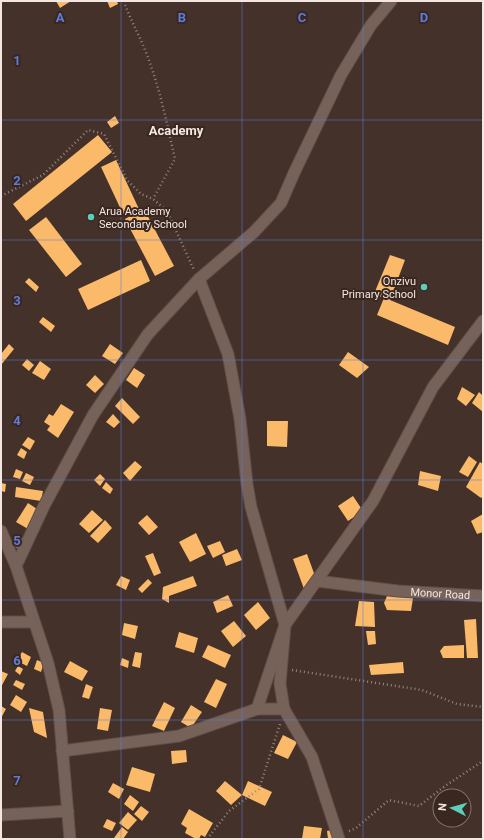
<svg xmlns="http://www.w3.org/2000/svg" width="484" height="840" font-family="Roboto,sans-serif">
	<style>
		.building { fill: #fbba6a }
		.lines { fill: none; stroke-linecap: round; stroke-linejoin: round }
		.street-casing { stroke: #5f4f48; stroke-width: 13 }
		.path { stroke: #968680; stroke-width: 2.5; stroke-dasharray: 1 3; stroke-linecap: butt }
		.street { stroke: #77625a; stroke-width: 11 }
		.grid { fill: none; stroke: #5e7cdb; stroke-width: 1; stroke-opacity: 0.55 }
		.poi-dot { fill: #5cceba; stroke: #392720; stroke-width: 1.5 }
		.labels { text-anchor: middle; stroke-width: 4; stroke-linejoin: round; paint-order: stroke }
		.poi-label { font-size: 11px; fill: #f4e7e2; stroke: #392720; text-anchor: start }
		.street-label { font-size: 11px; fill: #f4e7e2; stroke: #392720 }
		.quarter-label { font-size: 13px; font-weight: bold; fill: #f4e7e2; stroke: #392720 }
		.grid-label { font-size: 13px; text-anchor: middle; font-weight: bold; fill: #5e7cdb; stroke: #392720; stroke-width: 4; stroke-linejoin: round; paint-order: stroke }
	</style>
	<rect width="100%" height="100%" fill="#44312a"/>
	<g class="building">
		<path d="M56 1H71L60 8Z"/>
		<path d="M107 1H117L118 4 110 8Z"/>
		<path d="M115 116 119 123 111 128 107 122Z"/>
		<path d="M98 135 112 152 26 221 13 204Z"/>
		<path d="M116 160 139 209 124 216 101 167Z"/>
		<path d="M144 209 174 266 155 276 125 219Z"/>
		<path d="M46 217 82 264 66 277 29 230Z"/>
		<path d="M390 255 405 260 390 300 455 327 448 345 377 315 384 298 374 294Z"/>
		<path d="M141 260 150 281 88 310 78 289Z"/>
		<path d="M29 278 39 287 36 292 25 282Z"/>
		<path d="M43 317 55 326 51 332 39 322Z"/>
		<path d="M9 344 14 349 1 365V354Z"/>
		<path d="M110 344 123 353 115 364 102 356Z"/>
		<path d="M348 352 369 367 357 378 339 365Z"/>
		<path d="M27 359 34 365 29 371 22 365Z"/>
		<path d="M40 361 51 369 44 380 32 373Z"/>
		<path d="M134 368 145 375 137 388 126 380Z"/>
		<path d="M95 375 104 384 95 393 86 385Z"/>
		<path d="M462 387 475 395 466 406 457 399Z"/>
		<path d="M479 392 483 396V412L472 403Z"/>
		<path d="M122 398 140 417 133 424 115 406Z"/>
		<path d="M61 404 74 412 58 438 47 430 50 426 44 422 49 414 53 416Z"/>
		<path d="M113 414 120 422 114 428 106 422Z"/>
		<path d="M267 421H288L287 447 267 446Z"/>
		<path d="M28 437 35 441 30 450 22 445Z"/>
		<path d="M21 448 27 452 24 459 17 455Z"/>
		<path d="M469 456 477 462 468 477 459 472Z"/>
		<path d="M135 461 142 467 130 481 123 473Z"/>
		<path d="M480 462 483 464V496L481 498 466 487Z"/>
		<path d="M16 469 23 472 20 479 13 477Z"/>
		<path d="M420 471 441 476 438 491 418 485Z"/>
		<path d="M26 473 34 477 30 485 22 481Z"/>
		<path d="M100 474 105 479 100 486 94 480Z"/>
		<path d="M106 482 113 489 110 494 102 488Z"/>
		<path d="M1 483 6 484 5 492 1 491Z"/>
		<path d="M16 487 43 491 41 501 15 497Z"/>
		<path d="M353 496 363 511 348 521 338 506Z"/>
		<path d="M28 503 40 511 28 529 16 522Z"/>
		<path d="M92 510 103 520 89 533 79 524Z"/>
		<path d="M483 514V532L477 534 471 521Z"/>
		<path d="M147 515 158 527 149 535 138 523Z"/>
		<path d="M105 520 112 528 98 543 90 536Z"/>
		<path d="M196 533 206 554 190 562 179 542Z"/>
		<path d="M15 535 24 539 20 549 11 545Z"/>
		<path d="M220 541 225 552 213 558 207 546Z"/>
		<path d="M237 549 242 560 226 566 222 555Z"/>
		<path d="M153 553 161 573 154 576 145 556Z"/>
		<path d="M307 554 315 576 304 589 293 559Z"/>
		<path d="M121 576 130 580 126 590 116 585Z"/>
		<path d="M193 576 197 586 169 596V603L162 599 163 587Z"/>
		<path d="M148 579 152 583 142 593 138 589Z"/>
		<path d="M228 595 233 606 217 613 213 602Z"/>
		<path d="M387 596 413 598 411 611 387 610 384 603Z"/>
		<path d="M359 601 374 602 375 627 355 626Z"/>
		<path d="M258 602 270 618 256 630 244 615Z"/>
		<path d="M476 619 478 658H467L464 620Z"/>
		<path d="M234 621 246 636 233 647 221 631Z"/>
		<path d="M124 623 138 626 135 639 122 635Z"/>
		<path d="M366 631H375L376 644 368 645Z"/>
		<path d="M179 632 198 638 194 653 175 647Z"/>
		<path d="M208 645 231 655 225 668 202 657Z"/>
		<path d="M464 645V658H443L440 651 444 646Z"/>
		<path d="M22 652 31 657 27 666 17 661Z"/>
		<path d="M135 652 142 653 140 668 132 666Z"/>
		<path d="M122 658 129 661 128 668 120 665Z"/>
		<path d="M37 660 44 663 41 672 34 669Z"/>
		<path d="M70 661 88 671 82 681 64 672Z"/>
		<path d="M403 662 404 673 371 675 369 665Z"/>
		<path d="M18 666 23 669 20 675 15 671Z"/>
		<path d="M1 671 8 674 1 687Z"/>
		<path d="M216 679 227 684 216 708 204 702Z"/>
		<path d="M16 680 25 684 22 690 13 685Z"/>
		<path d="M86 684 93 687 89 699 82 697Z"/>
		<path d="M16 695 27 702 21 712 10 705Z"/>
		<path d="M164 702 175 708 164 731 152 726Z"/>
		<path d="M191 705 202 712 191 728 181 722Z"/>
		<path d="M1 706 6 709 1 718Z"/>
		<path d="M29 708 43 712 47 738 34 732Z"/>
		<path d="M100 708 112 710 108 731 97 729Z"/>
		<path d="M283 735 297 742 288 759 274 753Z"/>
		<path d="M186 750 187 762 172 764 171 751Z"/>
		<path d="M132 767 155 774 150 792 126 785Z"/>
		<path d="M225 781 242 795 231 805 216 791Z"/>
		<path d="M248 781 272 792 265 806 242 795Z"/>
		<path d="M113 783 124 789 119 799 108 792Z"/>
		<path d="M130 795 139 802 133 811 124 804Z"/>
		<path d="M141 806 149 812 142 821 134 814Z"/>
		<path d="M189 809 213 823 205 837 201 835 199 839H196L185 833 187 828 181 824Z"/>
		<path d="M128 812 137 820 128 830 119 823Z"/>
		<path d="M107 819 116 823 112 831 103 827Z"/>
		<path d="M304 826 322 828 320 839H302Z"/>
		<path d="M122 827 128 832 123 839H116L114 838Z"/>
		<path d="M336 829 337 839H328L327 831Z"/>
	</g>
	<g class="lines">
		<g class="street-casing">
			<g id="street">
				<path d="M199 279 228 354 240 419 247 484 251 507 285 625 280 684 284 709 312 757 339 839"/>
				<path d="M1 531 16 566 48 663 59 710 70 839"/>
				<path d="M16 566 44 506 93 415 148 334 199 279 254 232 281 203 294 173 341 75 371 25 391 1"/>
				<path id="s1" d="M317 581 398 591 483 596"/>
				<path d="M1 622H34"/>
				<path d="M257 709 285 625 373 501 433 387 483 321"/>
				<path d="M62 751 179 736 257 709H284"/>
				<path d="M1 815 68 811"/>
			</g>
		</g>
		<g class="path">
			<path d="M124 1C130 20 140 36 147 55 160 89 167 124 175 159L153 199"/>
			<path d="M1 196 43 175 88 130 104 134 127 180 141 194 153 199 167 211 194 270"/>
			<path d="M292 670 422 690 457 704 483 707"/>
			<path d="M349 831 356 828 389 800 419 806 445 786 483 761"/>
			<path d="M207 839 229 811 259 789 280 724"/>
		</g>
		<use href="#street" class="street"/>
	</g>
	<path class="grid" d="M121 1V839M242 1V839M363 1V839M1 120H483M1 240H483M1 360H483M1 480H483M1 600H483M1 720H483"/>
	<g class="poi-dot">
		<circle cx="91" cy="217" r="4"/>
		<circle cx="424" cy="287" r="4"/>
	</g>
	<g class="labels">
		<g class="poi-label">
			<text x="99" y="215">Arua Academy<tspan x="99" dy="13">Secondary School</tspan></text>
			<text x="416" y="285" text-anchor="end">Onzivu<tspan x="416" dy="13">Primary School</tspan></text>
		</g>
		<g class="street-label">
			<text dy="4" stroke="none"><textPath href="#s1" startOffset="124">Monor Road</textPath></text>
		</g>
		<g class="quarter-label">
			<text x="176" y="135">Academy</text>
		</g>
	</g>
	<g class="grid-label">
		<text x="60" y="22">A</text>
		<text x="182" y="22">B</text>
		<text x="302" y="22">C</text>
		<text x="424" y="22">D</text>
		<text x="17" y="65">1</text>
		<text x="17" y="185">2</text>
		<text x="17" y="305">3</text>
		<text x="17" y="425">4</text>
		<text x="17" y="545">5</text>
		<text x="17" y="665">6</text>
		<text x="17" y="785">7</text>
	</g>
	<rect width="484" height="840" fill="none" stroke="#f4e7e2" stroke-width="4"/>
	<g transform="translate(452 808) rotate(276)"><circle r="19" fill="#392720" stroke="#84746e"/>
	<path d="M0-3L7 15L0 10L-7 15Z" fill="#5cceba"/>
	<text y="-6" font-size="11" font-weight="bold" text-anchor="middle" fill="#f4e7e2">N</text>
	</g>
</svg>
